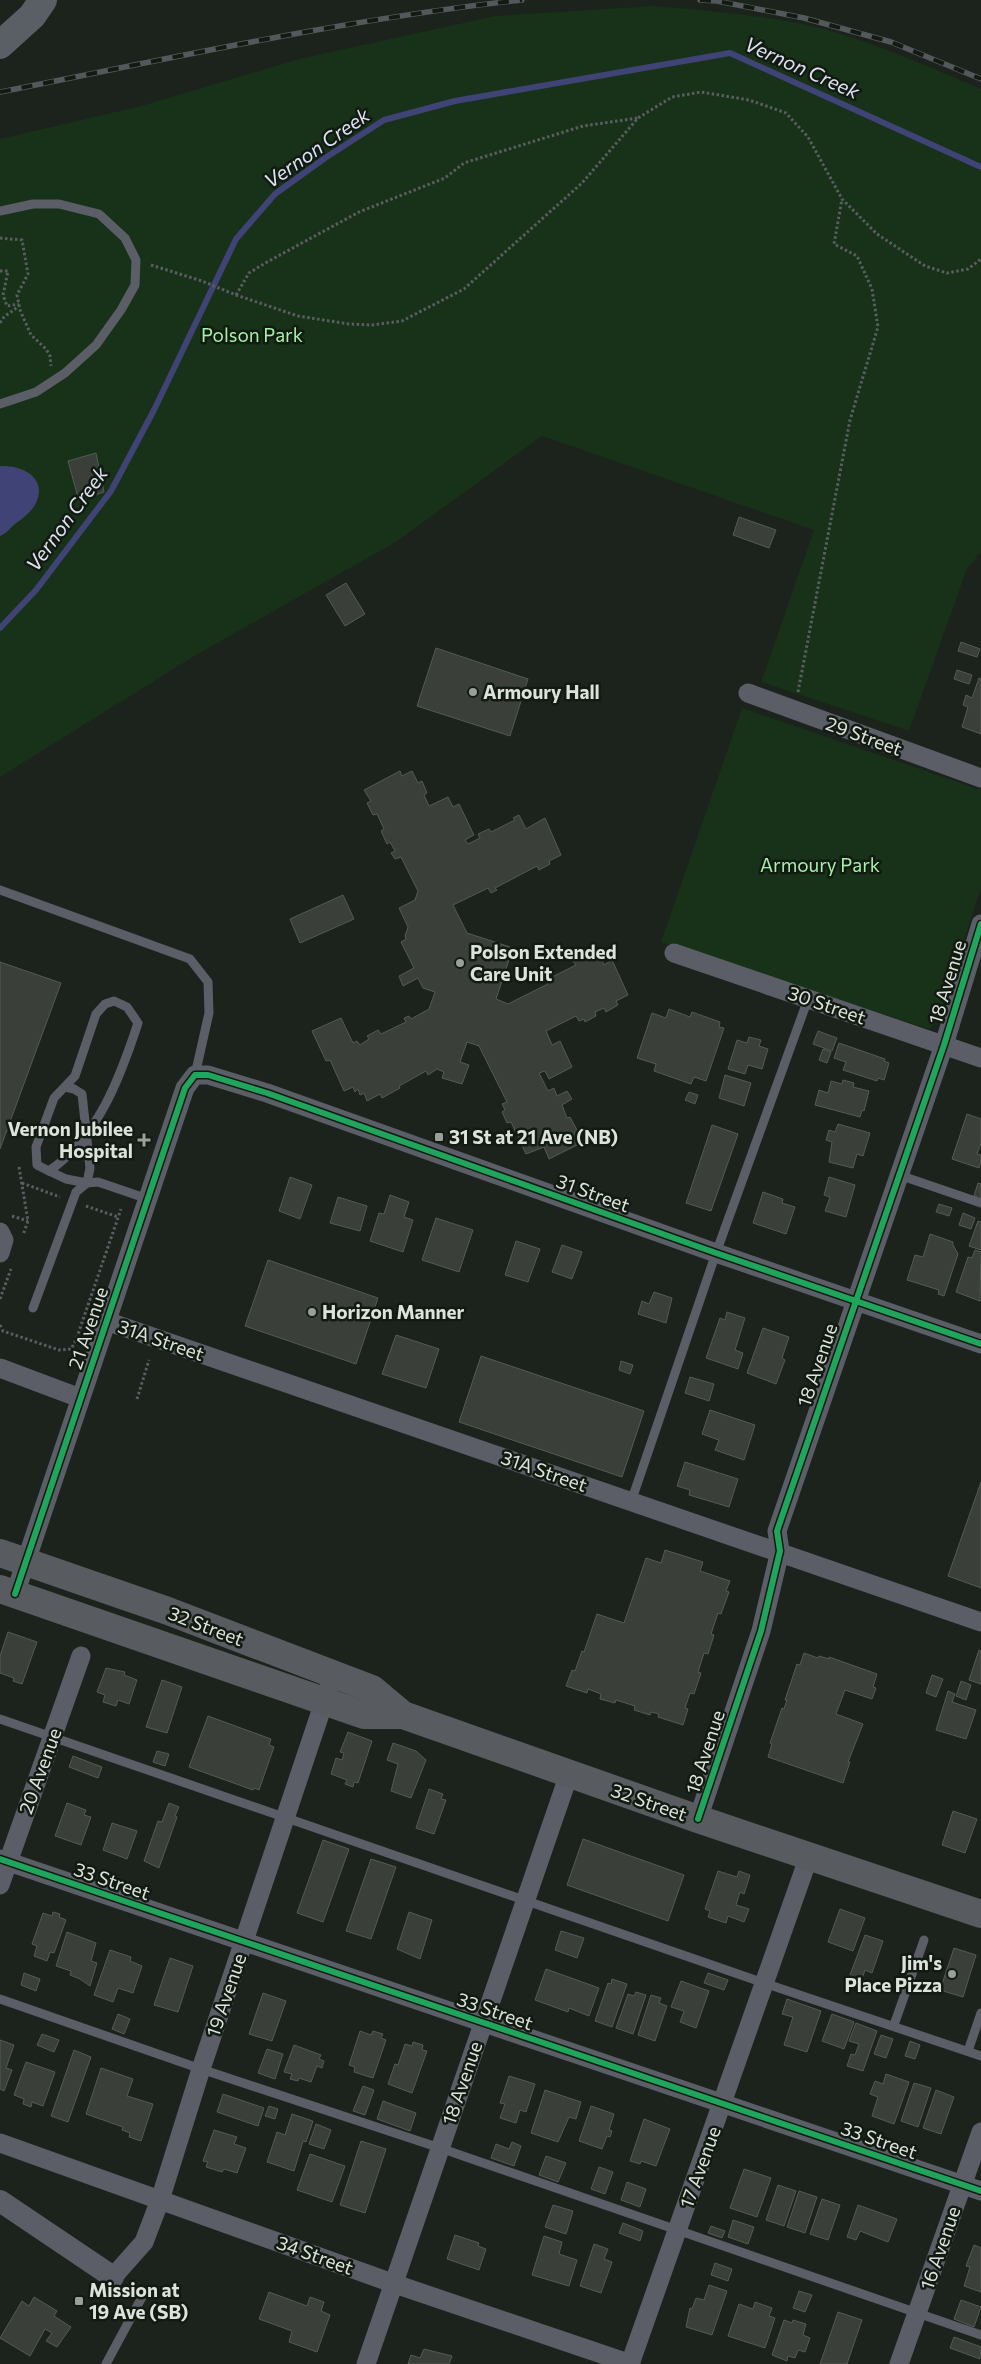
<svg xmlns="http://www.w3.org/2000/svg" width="981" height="2364" font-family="Commissioner,sans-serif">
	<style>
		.green { fill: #173218 }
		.water { fill: #404375 }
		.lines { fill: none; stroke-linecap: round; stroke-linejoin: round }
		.stream { stroke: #404375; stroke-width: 6 }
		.building { fill: #3a3f3a; stroke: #545a54 }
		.path { stroke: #5a5e62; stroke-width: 3; stroke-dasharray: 2.5 2.5; stroke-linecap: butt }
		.service { stroke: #5b5e67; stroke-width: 9 }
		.minor { stroke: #5b5e67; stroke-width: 19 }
		.tertiary { stroke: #5b5e67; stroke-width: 22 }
		.primary { stroke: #5a5e65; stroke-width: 28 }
		.trunk { stroke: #585c61; stroke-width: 28 }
		.rail-casing { stroke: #54585b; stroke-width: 5.5 }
		.rail { stroke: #111b11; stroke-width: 4; stroke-dasharray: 11; stroke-linecap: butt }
		.cycleway-casing { stroke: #111b11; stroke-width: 9 }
		.cycleway { stroke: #20a55d; stroke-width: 6 }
		.poi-dot { fill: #999f99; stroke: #111b11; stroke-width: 2 }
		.labels { text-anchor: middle; stroke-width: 5; stroke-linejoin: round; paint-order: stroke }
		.park-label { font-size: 19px; fill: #a7f0a7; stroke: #111b11 }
		.poi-label { font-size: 19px; font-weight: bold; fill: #dde3dc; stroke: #111b11; text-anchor: start }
		.street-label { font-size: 19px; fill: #dde3dc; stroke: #111b11 }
		.water-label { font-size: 20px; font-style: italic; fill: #e0e2f4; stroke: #111b11 }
	</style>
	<rect width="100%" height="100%" fill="#1c221c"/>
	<g class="green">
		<path d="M652 6C702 10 753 14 803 24 860 36 927 66 981 89V552L967 569 909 731 761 682 814 530 542 436 396 542 196 655 0 777V139L141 106 299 59 495 16Z"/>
		<path d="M742 708 981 790V887L939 1020 929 1029 661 942Z"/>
	</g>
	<path class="water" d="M0 466C23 465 49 478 35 505 31 512 22 519 15 524 10 528 6 534 0 536Z"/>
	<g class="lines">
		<path class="stream" d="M0 628 36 590 111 491 154 410 236 239 275 194 325 158 384 120 455 101 730 53 981 167"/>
	</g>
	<g class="building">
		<path d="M96 453 104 492 79 501 68 461Z"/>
		<path d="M739 517 776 530 769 548 733 535Z"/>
		<path d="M346 583 365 614 345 626 326 595Z"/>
		<path d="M961 642 980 649 977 657 958 651Z"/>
		<path d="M436 648 528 679 510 736 417 706Z"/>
		<path d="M957 670 972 675 969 684 954 679Z"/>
		<path d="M979 678 981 679V734L962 727 968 707 963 705 966 695 972 698Z"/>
		<path d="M400 771 402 776 412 771 418 783 422 781 427 793 424 795 429 806 448 797 453 807 459 804 474 835 465 840 468 844 480 838 478 834 489 829 491 832 515 820 513 818 519 815 526 829 545 818 561 855 549 861 550 864 539 870 537 866 495 888 497 890 491 893 488 888 453 905 467 933 513 948 496 999 508 1004 548 984 546 980 576 965 573 961 585 956 587 959 599 953 604 965 612 960 628 995 616 1001 618 1005 606 1012 604 1008 595 1012 596 1016 585 1022 584 1019 579 1021 576 1016 546 1031 552 1045 560 1041 572 1067 549 1079 545 1071 539 1073 548 1091 554 1088 557 1096 567 1091 572 1099 562 1105 567 1118 570 1117 577 1130 574 1132 579 1144 549 1159 544 1147 526 1154 511 1122 507 1123 502 1112 505 1110 502 1104 507 1102 479 1046 467 1042 460 1062 469 1065 462 1084 442 1078 444 1072 437 1069 428 1075 426 1071 399 1086 400 1088 382 1098 380 1094 367 1101 364 1093 360 1095 358 1089 355 1092 353 1087 344 1091 330 1060 326 1061 312 1031 341 1018 353 1043 357 1041 360 1045 369 1039 367 1036 378 1030 381 1034 406 1022 404 1018 409 1016 411 1019 429 1009 435 992 423 988 418 978 403 986 399 976 414 968 401 942 406 939 405 936 408 927 399 908 415 900 418 891 401 857 395 859 391 853 395 851 390 842 387 844 381 831 384 829 377 814 373 815 367 803 371 801 364 790Z"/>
		<path d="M343 895 354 919 300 943 290 919Z"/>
		<path d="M0 962 61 983 0 1149Z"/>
		<path d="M669 1009 690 1017 692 1012 720 1022 719 1027 724 1028 706 1081 694 1077 691 1084 654 1071 656 1064 637 1058 652 1013 666 1018Z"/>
		<path d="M818 1031 837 1038 832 1051 813 1044Z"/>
		<path d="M749 1037 761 1040 759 1046 768 1049 762 1069 748 1065 745 1074 728 1069 737 1040 747 1043Z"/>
		<path d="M839 1043 885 1059 884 1061 889 1063 884 1080 878 1078 877 1081 843 1070 846 1062 834 1058Z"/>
		<path d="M823 1049 831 1052 827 1063 819 1060Z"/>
		<path d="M725 1075 751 1083 744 1106 719 1098Z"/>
		<path d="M843 1080 854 1083 853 1087 869 1091 864 1111 862 1110 860 1117 815 1105 819 1090 828 1093 831 1081 842 1084Z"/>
		<path d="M689 1092 698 1095 695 1104 685 1100Z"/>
		<path d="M967 1114 981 1119V1143L977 1154 981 1155V1161L979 1168 952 1159Z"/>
		<path d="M838 1124 870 1133 863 1156 857 1154 853 1168 829 1162 832 1142 826 1140 829 1130 835 1132Z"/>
		<path d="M712 1125 738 1134 711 1211 686 1203Z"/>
		<path d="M290 1177 312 1185 300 1219 279 1211Z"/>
		<path d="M829 1177 855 1185 846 1217 825 1211 830 1197 824 1195Z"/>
		<path d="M978 1183 981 1184V1199L974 1196Z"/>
		<path d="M763 1192 783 1199 782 1203 795 1207 786 1234 753 1223Z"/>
		<path d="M390 1195 409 1202 404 1217 413 1220 403 1252 370 1241 379 1213 384 1214Z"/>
		<path d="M338 1197 367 1206 360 1231 330 1223Z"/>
		<path d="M939 1204 952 1208 949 1216 936 1212Z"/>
		<path d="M963 1213 975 1218 971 1229 959 1225Z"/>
		<path d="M436 1218 473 1230 459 1272 422 1260Z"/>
		<path d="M978 1221 981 1222V1250L969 1246Z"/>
		<path d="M930 1234 953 1242V1245L958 1254 944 1296 938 1294 939 1290 907 1280 915 1255 923 1257Z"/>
		<path d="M516 1241 540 1249 528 1282 505 1275Z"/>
		<path d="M562 1245 582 1252 572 1279 552 1272Z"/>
		<path d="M975 1250 981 1252 980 1301 956 1292 968 1257 972 1258Z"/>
		<path d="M268 1260 378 1298 356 1364 245 1326Z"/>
		<path d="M654 1292 672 1298 666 1323 638 1314 642 1301 649 1304Z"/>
		<path d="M727 1312 745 1318 735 1350 743 1353 738 1369 706 1358 720 1318 725 1320Z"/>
		<path d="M763 1328 789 1337 782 1358 785 1360 776 1384 747 1373Z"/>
		<path d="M396 1335 439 1349 426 1388 382 1374Z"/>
		<path d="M481 1356 644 1411 622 1477 459 1422Z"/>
		<path d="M621 1361 633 1365 630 1374 619 1370Z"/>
		<path d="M690 1377 714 1384 709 1401 685 1393Z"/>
		<path d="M710 1410 755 1425 744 1460 715 1450 719 1440 702 1434Z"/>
		<path d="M685 1462 738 1479 729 1507 689 1495 690 1490 677 1486Z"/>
		<path d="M981 1482V1588L948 1576Z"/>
		<path d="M665 1550 703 1562 700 1571 730 1581 726 1591 729 1592 721 1614 718 1613 711 1634 714 1635 708 1654 704 1653 698 1672 701 1673 694 1694 690 1693 685 1708 688 1709 683 1725 658 1717 659 1714 651 1712 650 1715 634 1710 635 1706 616 1700 615 1703 600 1699 601 1694 588 1689 587 1693 566 1686 572 1670 575 1671 582 1651 584 1652 597 1614 624 1623 646 1558 661 1563Z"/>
		<path d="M8 1632 37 1642 22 1684 13 1681 14 1678 0 1673V1656Z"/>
		<path d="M979 1650 981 1651V1684L969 1680Z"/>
		<path d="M804 1653 818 1658 819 1656 829 1659V1657L877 1674 873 1687 876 1688 872 1699 845 1690 836 1714 863 1724 848 1762H850L843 1783 768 1757 772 1744 770 1743 782 1708 784 1709 787 1700H785L797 1664 800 1665Z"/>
		<path d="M106 1668 125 1672 124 1675 137 1680 129 1704 118 1700 116 1706 103 1702 105 1695 97 1692Z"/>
		<path d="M932 1675 943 1679 936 1697 926 1693Z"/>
		<path d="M162 1680 182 1687 167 1733 146 1727Z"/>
		<path d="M961 1681 971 1685 966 1700 956 1696Z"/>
		<path d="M948 1691 955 1694 952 1702 976 1710 966 1739 936 1730Z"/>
		<path d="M208 1716 271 1739 269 1745 274 1747 259 1790 254 1788 253 1790 189 1767Z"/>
		<path d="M348 1732 372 1741 358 1783 354 1782 353 1787 345 1784 347 1780 331 1774 336 1758 342 1760 344 1753 340 1752Z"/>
		<path d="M393 1743 416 1751 426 1760 411 1798 391 1791 398 1764 387 1760Z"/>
		<path d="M157 1751 169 1754 165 1766 153 1762Z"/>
		<path d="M73 1756 102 1767 98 1778 69 1767Z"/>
		<path d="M429 1789 443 1794 441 1799 446 1800 434 1834 416 1828Z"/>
		<path d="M67 1803 86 1810 84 1815 91 1817 81 1845 55 1836Z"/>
		<path d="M169 1803 179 1807 175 1816 177 1817 159 1868 144 1861 158 1821 162 1822Z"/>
		<path d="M953 1811 977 1819 965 1853 942 1845Z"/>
		<path d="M112 1823 137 1831 127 1859 103 1850Z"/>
		<path d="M583 1839 684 1875 668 1921 567 1885Z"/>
		<path d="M323 1840 349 1849 323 1922 297 1913Z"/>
		<path d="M371 1859 396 1867 371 1939 346 1931Z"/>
		<path d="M718 1871 737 1877 739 1871 750 1875 744 1894 740 1892 736 1905 749 1909 744 1922 728 1916 726 1923 708 1917 710 1911 705 1909Z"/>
		<path d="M840 1909 865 1918 853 1951 828 1942Z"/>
		<path d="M53 1912 60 1914 59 1917 66 1920 54 1953 50 1952 47 1961 34 1956 37 1946 32 1944 43 1913 52 1916Z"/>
		<path d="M409 1912 432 1920 420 1959 397 1949Z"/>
		<path d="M561 1931 584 1938 577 1958 555 1950Z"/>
		<path d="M67 1932 96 1943 91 1961 97 1963 90 1986 80 1979 70 1975 71 1971 56 1966Z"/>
		<path d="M865 1935 883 1941 872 1973 865 1970 862 1979 850 1975Z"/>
		<path d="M954 1948 976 1955 963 1997 940 1990Z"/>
		<path d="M110 1950 131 1957 130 1961 142 1966 133 1993 118 1988 113 2002 94 1995Z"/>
		<path d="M170 1958 193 1966 178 2012 154 2005Z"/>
		<path d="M546 1969 599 1988 589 2016 569 2008 568 2012 535 2000Z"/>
		<path d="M24 1973 40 1979 36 1991 21 1985Z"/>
		<path d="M708 1973 728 1980 724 1990 704 1983Z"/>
		<path d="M612 1979 627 1984 612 2027 595 2021 608 1983 611 1984Z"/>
		<path d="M681 1981 709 1991 696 2028 680 2022 684 2011 671 2007Z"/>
		<path d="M636 1992 646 1995 633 2034 616 2028 628 1994 634 1996Z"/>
		<path d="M263 1993 286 2001 272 2041 249 2034Z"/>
		<path d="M651 1995 661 1998 659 2003 667 2006 655 2041 638 2035Z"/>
		<path d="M787 1999 821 2011 807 2052 784 2045 793 2017 782 2014Z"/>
		<path d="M118 2014 130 2019 124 2034 112 2029Z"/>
		<path d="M832 2014 854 2022 844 2049 822 2041Z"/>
		<path d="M856 2023 877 2031 863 2071 847 2066 851 2054 855 2055 859 2044 849 2041Z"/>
		<path d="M360 2031 371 2035 373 2031 383 2034 381 2038 386 2040 373 2078 354 2072 355 2067 349 2065Z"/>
		<path d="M42 2034 59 2040 54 2052 37 2045Z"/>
		<path d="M881 2035 893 2039 886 2058 874 2054Z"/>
		<path d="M0 2040 14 2045 6 2068 12 2070 4 2091 0 2089Z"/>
		<path d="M910 2041 920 2045 915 2059 905 2056Z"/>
		<path d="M413 2042 423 2045 422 2050 427 2051 412 2093 388 2084 395 2064 398 2065 405 2044 412 2046Z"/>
		<path d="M294 2045 321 2055 319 2059 324 2061 322 2068 317 2066 311 2082 299 2078 298 2081 290 2079 292 2074 284 2072Z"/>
		<path d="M267 2049 283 2054 275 2079 258 2073Z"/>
		<path d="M74 2050 91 2057 68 2122 51 2116Z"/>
		<path d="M26 2062 55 2072 43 2106 32 2102 31 2107 23 2104 24 2099 14 2095Z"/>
		<path d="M101 2068 133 2079 127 2096 153 2104 141 2141 129 2137 130 2133 122 2130 123 2127 86 2114Z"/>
		<path d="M886 2074 909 2082 894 2124 872 2116 878 2097 870 2094 875 2081 883 2084Z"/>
		<path d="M509 2076 535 2084 526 2112 520 2110 516 2123 500 2118 505 2104 500 2103Z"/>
		<path d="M914 2083 931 2088 918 2127 901 2121Z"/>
		<path d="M363 2086 374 2090 365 2115 353 2111Z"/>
		<path d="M545 2090 581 2102 576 2119 569 2117 558 2142 531 2133Z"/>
		<path d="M936 2090 954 2097 941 2134 923 2128Z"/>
		<path d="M223 2094 264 2108 258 2126 217 2112Z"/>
		<path d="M383 2101 416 2113 410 2131 377 2119Z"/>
		<path d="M269 2106 278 2109 275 2119 265 2116Z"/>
		<path d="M591 2106 614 2114 609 2130 612 2131 610 2137 607 2136 602 2149 579 2141Z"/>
		<path d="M292 2114 313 2121 306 2142 303 2141 294 2171 267 2162 277 2132 285 2135Z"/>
		<path d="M644 2119 670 2129 656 2166 641 2161 640 2164 630 2161Z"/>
		<path d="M316 2124 331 2130 324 2149 309 2144Z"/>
		<path d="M214 2130 237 2137 234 2144 246 2148 237 2173 224 2169 222 2172 206 2167 208 2162 203 2161Z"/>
		<path d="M361 2141 386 2149 365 2213 340 2205Z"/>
		<path d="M512 2142 521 2146 514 2166 491 2158 496 2144 509 2149Z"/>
		<path d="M310 2154 345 2166 332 2202 297 2190Z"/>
		<path d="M546 2156 566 2163 558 2182 539 2175Z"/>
		<path d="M599 2167 613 2172 605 2194 591 2189Z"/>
		<path d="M744 2169 771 2178 757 2217 730 2208Z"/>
		<path d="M627 2182 646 2189 640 2207 621 2200Z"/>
		<path d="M778 2185 796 2191 784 2226 766 2220Z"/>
		<path d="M799 2191 817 2197 805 2233 787 2227Z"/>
		<path d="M822 2199 840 2205 828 2240 810 2234Z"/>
		<path d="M553 2205 573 2211 566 2234 545 2227Z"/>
		<path d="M858 2205 897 2219 888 2242 860 2231 856 2240 847 2237Z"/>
		<path d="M733 2220 754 2227 748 2244 728 2237Z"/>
		<path d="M623 2223 643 2231 640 2241 619 2233Z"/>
		<path d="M711 2226 725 2231 722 2238 708 2233Z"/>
		<path d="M455 2235 479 2243 478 2246 486 2249 479 2270 447 2259Z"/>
		<path d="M544 2236 562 2242 559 2254 577 2260 569 2286 532 2275Z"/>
		<path d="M594 2244 608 2249 604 2259 612 2262 601 2293 580 2286Z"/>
		<path d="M974 2245 981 2248V2292L964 2286 970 2267 966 2266Z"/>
		<path d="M715 2263 732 2269 728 2281 711 2275Z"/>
		<path d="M709 2285 727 2291 712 2335 686 2327 690 2308 692 2309 696 2298 704 2300Z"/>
		<path d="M799 2291 812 2295 805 2312 793 2308Z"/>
		<path d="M269 2292 307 2306 310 2297 324 2302 321 2311 330 2315 317 2352 289 2342 292 2331 259 2319Z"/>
		<path d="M34 2297 57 2311 54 2316 71 2327 57 2347 46 2341 52 2333 45 2329 30 2356 0 2338 22 2301 29 2306Z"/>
		<path d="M961 2300 981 2307 974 2327 954 2319Z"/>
		<path d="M755 2302 772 2308 769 2316 775 2318 765 2348 728 2336 739 2304 753 2309Z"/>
		<path d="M838 2312 862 2320 847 2364H820Z"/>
		<path d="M784 2320 792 2323 793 2320 806 2324 803 2335 810 2338 805 2352 798 2350 795 2358 788 2356 787 2361 772 2355Z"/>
		<path d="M954 2337 981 2347 980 2359 950 2348Z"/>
		<path d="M424 2349 452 2356 449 2364H408L411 2355 420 2358Z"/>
	</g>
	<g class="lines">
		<g class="path">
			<path d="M0 238 22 240 28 274 17 295 20 310 31 335 46 349 50 356 51 366"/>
			<path d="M151 265 202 281 236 295 298 316 349 324 372 325 402 321 464 289 582 183 638 118 672 97 701 92 749 100 786 113 808 137 842 199 877 234 925 266 947 273 968 269 981 259"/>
			<path d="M0 271H8L3 295 7 306 19 304"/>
			<path d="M236 295 249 273 267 262 359 212 445 178 464 163 583 126 638 118"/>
			<path d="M0 323C5 313 14 312 19 305"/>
			<path d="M798 692 850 420 878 327 872 289 857 256 834 244 842 199"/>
			<path d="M19 1167 28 1221 23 1235"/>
			<path d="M22 1183 60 1197"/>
			<path d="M86 1206 118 1217"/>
			<path d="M12 1216 28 1221"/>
			<path d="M0 1299 11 1269"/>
			<path d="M0 1325 3 1331 59 1350 71 1349 76 1340 121 1209"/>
			<path d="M137 1399 149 1360"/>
		</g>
		<g class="service">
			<path d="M0 211 33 204H59L99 214 125 238 136 260 135 285 121 310 96 345 65 373 36 392 0 404"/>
			<path d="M0 890 190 959 208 982 209 1013 195 1075"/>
			<path d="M114 1001 127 1007 138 1023C120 1078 98 1137 49 1171L37 1165 36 1147 54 1098 75 1076 96 1014 105 1004Z"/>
			<path d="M49 1171 66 1179 87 1183 98 1182 148 1199"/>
			<path d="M899 1175 981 1203"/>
			<path d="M33 1308 76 1192 87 1183 90 1168 82 1094 74 1089 65 1087"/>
			<path d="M631 1502 716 1253 808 999"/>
			<path d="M0 1719 764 1983 981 2056"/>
			<path d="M0 1999 201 2069 440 2148 981 2335"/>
			<path d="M894 2025 924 1940"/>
			<path d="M968 2051 981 2013"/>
			<path d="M106 2364 142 2297"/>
		</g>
		<g class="minor">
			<path d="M748 693 981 778"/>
			<path d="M674 953 981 1058"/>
			<path d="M0 1232 4 1240 0 1253"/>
			<path d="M106 1321 981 1622"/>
			<path d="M0 1368 80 1398"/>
			<path d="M15 1594 185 1088 195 1075H208L267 1093 716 1253 981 1344"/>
			<path d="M698 1819 761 1631 780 1551 777 1531 944 1045 981 924"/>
			<path d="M0 1859 981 2191"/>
			<path d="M0 1885 81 1656"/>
			<path d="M0 2143 395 2284 631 2364"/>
			<path d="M113 2277 144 2242 160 2200 201 2069 328 1690"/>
			<path d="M366 2364 569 1774"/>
			<path d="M630 2364 809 1856"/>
			<path d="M899 2364 981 2132"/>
		</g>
		<path class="tertiary" d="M0 2201 113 2277"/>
		<path class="primary" d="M0 45 32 16 43 0"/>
		<g class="trunk">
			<path d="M0 1553 168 1611 372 1689 403 1715"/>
			<path d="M0 1589 364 1715H403L698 1819 981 1914"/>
		</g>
		<g class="rail-casing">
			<g id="rail">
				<path d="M700 0 717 1 804 18 891 42 981 79"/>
				<path d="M0 92C173 58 346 19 522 0"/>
			</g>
		</g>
		<use href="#rail" class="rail"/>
		<g class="cycleway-casing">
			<g id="cycleway">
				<path d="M15 1594 185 1088 195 1075H208L267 1093 716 1253 981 1344"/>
				<path d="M698 1819 761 1631 780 1551 777 1531 944 1045 981 924"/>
				<path d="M0 1859 981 2191"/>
			</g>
		</g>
		<use href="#cycleway" class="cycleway"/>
	</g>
	<g class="poi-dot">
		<circle cx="473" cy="692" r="5"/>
		<circle cx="460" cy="963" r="5"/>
		<rect x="434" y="1132" width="10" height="10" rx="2.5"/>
		<path d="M141.5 1132.5h5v5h5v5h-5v5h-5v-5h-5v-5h5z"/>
		<circle cx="312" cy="1312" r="5"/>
		<circle cx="952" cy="1974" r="5"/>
		<rect x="74" y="2296" width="10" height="10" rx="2.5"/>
	</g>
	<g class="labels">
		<g class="park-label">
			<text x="252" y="342">Polson Park</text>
			<text x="820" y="872">Armoury Park</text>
		</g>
		<g class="poi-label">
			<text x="483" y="699">Armoury Hall</text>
			<text x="470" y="959">Polson Extended<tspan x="470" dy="22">Care Unit</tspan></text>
			<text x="133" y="1136" text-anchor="end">Vernon Jubilee<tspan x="133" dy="22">Hospital</tspan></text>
			<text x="449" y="1144">31 St at 21 Ave (NB)</text>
			<text x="322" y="1319">Horizon Manner</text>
			<text x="942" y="1970" text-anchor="end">Jim's<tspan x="942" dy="22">Place Pizza</tspan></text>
			<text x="89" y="2297">Mission at<tspan x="89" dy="22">19 Ave (SB)</tspan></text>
		</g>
		<g class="street-label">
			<text transform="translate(864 736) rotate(20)" y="7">29 Street</text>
			<text transform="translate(947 982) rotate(-73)" y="7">18 Avenue</text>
			<text transform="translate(827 1005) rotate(19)" y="7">30 Street</text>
			<text transform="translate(593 1193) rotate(20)" y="7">31 Street</text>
			<text transform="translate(88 1328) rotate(-71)" y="7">21 Avenue</text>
			<text transform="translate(161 1340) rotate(19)" y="7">31A Street</text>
			<text transform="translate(817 1365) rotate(-71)" y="7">18 Avenue</text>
			<text transform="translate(544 1471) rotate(19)" y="7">31A Street</text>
			<text transform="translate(206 1626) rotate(21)" y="7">32 Street</text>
			<text transform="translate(705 1752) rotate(-72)" y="7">18 Avenue</text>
			<text transform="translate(40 1771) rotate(-70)" y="7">20 Avenue</text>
			<text transform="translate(649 1802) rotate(19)" y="7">32 Street</text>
			<text transform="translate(112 1881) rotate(19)" y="7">33 Street</text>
			<text transform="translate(226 1995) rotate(-71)" y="7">19 Avenue</text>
			<text transform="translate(495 2011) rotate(19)" y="7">33 Street</text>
			<text transform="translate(462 2083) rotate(-71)" y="7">18 Avenue</text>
			<text transform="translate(879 2140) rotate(19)" y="7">33 Street</text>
			<text transform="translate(700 2167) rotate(-70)" y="7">17 Avenue</text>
			<text transform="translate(940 2248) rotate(-71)" y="7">16 Avenue</text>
			<text transform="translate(315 2255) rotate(20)" y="7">34 Street</text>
		</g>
		<g class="water-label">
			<text transform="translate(802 68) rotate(24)" y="7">Vernon Creek</text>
			<text transform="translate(317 148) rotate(-35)" y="7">Vernon Creek</text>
			<text transform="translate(67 519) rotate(-54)" y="7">Vernon Creek</text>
		</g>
	</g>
</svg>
